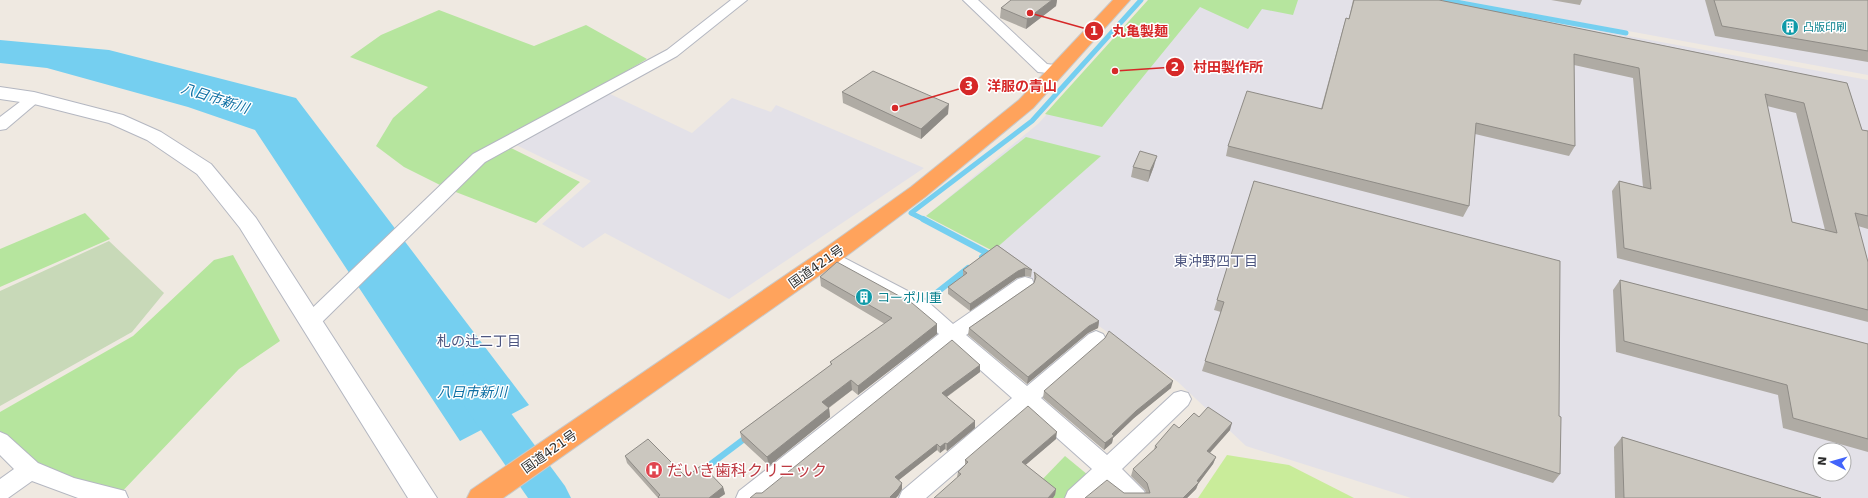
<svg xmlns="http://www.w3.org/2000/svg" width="1868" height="498" font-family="'DejaVu Sans','Noto Sans JP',sans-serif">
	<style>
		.industrial { fill: #e3e1e8; fill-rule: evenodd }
		.green { fill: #b6e59e }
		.cemetery { fill: #c8d9b8 }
		.pitch { fill: #c9ec9a }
		.water { fill: #75cff0 }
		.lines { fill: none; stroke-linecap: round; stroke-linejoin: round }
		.stream-far1 { stroke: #75cff0; stroke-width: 5 }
		.stream { stroke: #75cff0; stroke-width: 6 }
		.river { fill: #75cff0; fill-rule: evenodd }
		.street-casing { stroke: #b4b7c1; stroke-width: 2 }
		.secondary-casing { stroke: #b4b7c1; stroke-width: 2 }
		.highway-casing { stroke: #c9c9c9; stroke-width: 2 }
		.street { fill: #fff; fill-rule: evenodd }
		.secondary { fill: #fff; fill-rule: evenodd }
		.highway { fill: #ffa35c; fill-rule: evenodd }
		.wall { fill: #afaba4; fill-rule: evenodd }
		.shaded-wall { fill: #8e8b86 }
		.building { fill: #cbc7bf; stroke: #8e8b86; fill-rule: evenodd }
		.labels { text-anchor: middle; stroke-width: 3; stroke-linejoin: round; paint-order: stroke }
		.far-culture-label { font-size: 11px; fill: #0d838f; stroke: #fff; text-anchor: start }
		.street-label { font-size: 13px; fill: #2e2e2e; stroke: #fff }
		.culture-label { font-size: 13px; fill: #0d838f; stroke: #fff; text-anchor: start }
		.water-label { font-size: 14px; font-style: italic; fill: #0d6fa3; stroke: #fff }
		.neighbourhood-label { font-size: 14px; fill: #4d5680; stroke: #fff }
		.near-health-label { font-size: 16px; fill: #be3a42; stroke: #fff; text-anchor: start }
		.leader { fill: none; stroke: #d62828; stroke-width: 1.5 }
		.callout-dot { fill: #d62828; stroke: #fff; stroke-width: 1.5 }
		.mark-label { font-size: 12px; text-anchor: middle; font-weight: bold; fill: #fff }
		.callout-label { font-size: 14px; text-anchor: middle; font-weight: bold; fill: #d62828; stroke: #fff; stroke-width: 3; stroke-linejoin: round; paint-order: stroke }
	</style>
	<rect width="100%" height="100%" fill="#efe9e1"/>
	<g class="industrial">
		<path d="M1148 0H1432L1868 80V498H1411L1246 446 1178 382 993 251 926 216 1039 123ZM1820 450H1844V474H1820Z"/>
		<path d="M1459 0H1868V75Z"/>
		<path d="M606 92 692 133 732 98 771 112 776 105 924 168 729 299 605 233 583 248 542 224 591 181 514 144Z"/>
	</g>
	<g class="green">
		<path d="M1148 0H1298L1293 15 1262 9 1248 29 1200 7 1102 127 1045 114Z"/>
		<path d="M439 10 534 46 586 25 647 59 483 156 507 146 580 182 536 223 448 189 404 167 376 146 393 118 428 87 350 57 381 35Z"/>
		<path d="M1026 137 1101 156 993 251 926 216Z"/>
		<path d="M85 213 110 239 0 287V249Z"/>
		<path d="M233 255 280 341 239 369 116 498 72 487 0 441V412L133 336 214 260Z"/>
		<path d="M1065 456 1088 475 1068 498H1050L1037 485Z"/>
	</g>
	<path class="cemetery" d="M109 241 164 293 132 332 0 406V291Z"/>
	<path class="pitch" d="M1227 455 1289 465 1354 498H1198Z"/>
	<path class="water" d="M0 40 109 50 296 98 529 405 460 441 255 130 188 107 47 68 0 63Z"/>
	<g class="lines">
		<g class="stream-far1">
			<path d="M1445 0 1626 33"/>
			<path d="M925 220 911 213 1032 121 1141 0"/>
		</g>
		<g class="stream">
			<path d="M923 219 987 253 982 257"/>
			<path d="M921 305 968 268"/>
			<path d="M699 473 748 436"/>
		</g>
		<path class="river" d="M471 372 484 377 565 486 571 498H528L458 397 453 387 458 377Z"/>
		<g class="street-casing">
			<g id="street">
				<path d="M731 0H747L677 56 485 162 318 326 311 328 304 326 301 321 304 316 473 154 667 50Z"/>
				<path d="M963 0H978L1047 64 1062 66 1065 69 1062 72 1057 74 1038 72Z"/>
				<path d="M34 93 39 95 42 98 39 101 6 129 0 130V117L29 95Z"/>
				<path d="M829 250 927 301 953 324 1018 279 1025 277 1032 279 1034 284 1032 289 966 335 1027 386 1089 334 1096 331 1103 334 1106 339 1103 344 1041 398 1107 455 1174 393 1181 391 1188 393 1191 399 1188 405 1122 469 1144 491 1147 498H1122L1107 483 1091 498H1065L1068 491 1092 469 1027 411 926 498H899L902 491 1012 398 952 345 763 498H736L739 491 939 334 913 311 823 262 820 257 823 252Z"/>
				<path d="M0 432 7 435 38 463 74 478 125 491 128 498H78L32 481 8 498H0V479L14 469 0 455Z"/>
			</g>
		</g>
		<g class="secondary-casing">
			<path id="secondary" d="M0 87 34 92 123 115 161 132 211 164 256 218 437 498H408L240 228 197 174 147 140 109 123 34 104 0 99Z"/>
		</g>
		<g class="highway-casing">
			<path id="highway" d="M1113 0H1130L1033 108 925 197 837 263 503 498H467L471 490 821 251 911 187 1019 100Z"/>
		</g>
		<use href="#street" class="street"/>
		<use href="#secondary" class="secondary"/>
		<use href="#highway" class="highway"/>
	</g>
	<g class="wall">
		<path d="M1011 0H1057L1056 6 1026 29 1000 18 1001 8Z"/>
		<path d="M1353 0H1439L1847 83 1862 130 1868 131V229L1858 226 1868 262V322L1617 258 1612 191 1619 181 1643 187 1633 78 1574 65 1575 146 1569 156 1475 134 1469 206 1463 217 1226 156 1228 146 1321 109 1343 28 1346 18H1349ZM1767 106 1796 113 1825 230 1792 222Z"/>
		<path d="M1551 0H1582L1580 5Z"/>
		<path d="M1705 0H1868V62L1715 36Z"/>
		<path d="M842 92 948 114 921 139 843 103Z"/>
		<path d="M1154 166 1148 182 1131 177 1133 167Z"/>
		<path d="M1254 181 1559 416 1560 474 1553 483 1202 371 1221 312 1214 310Z"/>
		<path d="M997 245 1032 270 1031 277 1025 276 1017 278 970 311 948 294V287L963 276V270Z"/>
		<path d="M1034 272 1099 321 1098 328 1088 333 1027 384 968 335 969 328 1034 283Z"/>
		<path d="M820 277 937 324V334L858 395 852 390 829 408 830 417 769 466 742 441 740 432 831 365 830 362 885 324 821 286Z"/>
		<path d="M1620 280 1868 344V452L1783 428 1778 395 1616 352 1613 290Z"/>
		<path d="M980 365V372L947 397 975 421V428L947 451 945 449 940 453 937 450 899 480 902 489 898 496 762 493Z"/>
		<path d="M1171 388 1134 418 1113 438 1112 443 1104 450 1043 398 1044 391Z"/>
		<path d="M1199 417 1230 430 1210 453 1216 457 1213 464 1198 484 1196 489 1187 498 1124 493H1146L1145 490 1131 476 1133 469 1154 450 1155 446 1179 428Z"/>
		<path d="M1622 437 1821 498H1615L1614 447Z"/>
		<path d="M1056 439 1025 465 1056 489 1055 495 957 477 958 472 965 465V460Z"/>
		<path d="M625 456 686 477 723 487 725 494 719 498H658L627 463Z"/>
	</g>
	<g class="shaded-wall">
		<path d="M1052 0H1057L1056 6 1026 29 1027 19Z"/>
		<path d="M949 104 948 114 921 139V129Z"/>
		<path d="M1157 156 1154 166 1148 182 1150 171Z"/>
		<path d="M1025 268V276L1017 278 970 311V304L1018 271Z"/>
		<path d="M1099 321 1098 328 1088 333 1027 384 1028 377 1089 326Z"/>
		<path d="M937 324V334L858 395V386Z"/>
		<path d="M980 365V372L942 400V393Z"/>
		<path d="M851 380 852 390 824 411 822 402Z"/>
		<path d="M1173 381 1171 388 1134 418 1113 438 1112 443 1104 450 1105 443 1112 434 1136 411Z"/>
		<path d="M829 408 830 417 769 466 767 457Z"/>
		<path d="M975 421V428L947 451V444Z"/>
		<path d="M1232 423 1230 430 1205 458 1207 451Z"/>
		<path d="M1057 432 1056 439 1021 469 1022 462Z"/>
		<path d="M945 443V449L940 453V447Z"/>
		<path d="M937 444V450L895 483V477Z"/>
		<path d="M1216 457 1213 464 1198 484 1196 489 1187 498H1183L1197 481Z"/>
		<path d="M902 483V489L898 496 896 498H890V497Z"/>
		<path d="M723 487 725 494 719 498H709Z"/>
		<path d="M1056 489 1055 495 1053 498H1048Z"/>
	</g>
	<g class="building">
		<path d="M1011 0H1052L1027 19 1001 8Z"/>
		<path d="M1354 0H1439L1847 83 1862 130 1868 131V216L1855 213 1868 262V310L1624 248 1619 181 1651 189 1639 68 1574 54 1575 146 1476 123 1469 206 1228 146 1247 91 1322 109 1346 18 1349 19ZM1765 94 1804 103 1837 233 1792 222Z"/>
		<path d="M1714 0H1868V51L1722 26Z"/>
		<path d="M873 71 949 104 921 129 842 92Z"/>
		<path d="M1140 151 1157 156 1150 171 1133 167Z"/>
		<path d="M1254 181 1560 261 1559 416 1561 417 1560 474 1205 361 1224 302 1217 300Z"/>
		<path d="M997 245 1032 270 1025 268 1018 271 970 304 948 287 967 273 963 270Z"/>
		<path d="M837 262 912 303 937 324 858 386 851 380 822 402 829 408 767 457 740 432 832 364 830 362 892 318 820 277Z"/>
		<path d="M1034 272 1099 321 1089 326 1028 377 969 328 1034 283 1036 277Z"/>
		<path d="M1620 280 1868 344V439L1793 418 1787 385 1624 341Z"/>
		<path d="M1109 331 1173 381 1136 411 1112 434 1114 436 1105 443 1044 391 1105 338Z"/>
		<path d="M952 340 980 365 942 393 975 421 947 444 945 443 940 447 937 444 895 477 902 483 898 489 890 497 891 498H750L756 493H762Z"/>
		<path d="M1028 406 1057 432 1022 462 1056 489 1048 498H934L961 474 958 472 968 462 965 460Z"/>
		<path d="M1208 407 1232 423 1207 451 1216 457 1197 481 1199 482 1183 498H1085L1107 480 1124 493H1150L1147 483 1133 469 1157 447 1155 446 1174 424 1179 428 1194 413 1199 417Z"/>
		<path d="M1622 437 1821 498H1624Z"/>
		<path d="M648 439 686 477 702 465 723 487 709 498H659L658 497 660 495 625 456Z"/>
	</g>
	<defs>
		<g id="building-disc" transform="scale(0.9)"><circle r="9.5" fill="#0f9aa8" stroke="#fff"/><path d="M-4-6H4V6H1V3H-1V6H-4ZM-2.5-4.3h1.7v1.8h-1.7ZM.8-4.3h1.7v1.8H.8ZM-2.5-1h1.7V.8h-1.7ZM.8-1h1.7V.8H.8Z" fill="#fff"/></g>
		<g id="hospital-disc" transform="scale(0.9)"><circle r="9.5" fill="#e0444e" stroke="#fff"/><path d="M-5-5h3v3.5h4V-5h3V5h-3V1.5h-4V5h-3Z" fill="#fff"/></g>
	</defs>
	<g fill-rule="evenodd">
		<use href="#building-disc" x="1790" y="27"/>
		<use href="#building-disc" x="864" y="297"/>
		<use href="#hospital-disc" x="654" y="470"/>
	</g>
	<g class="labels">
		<g class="far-culture-label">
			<text x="1803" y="31">凸版印刷</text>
		</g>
		<g class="street-label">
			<text transform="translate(816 266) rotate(-35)" y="5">国道421号</text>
			<text transform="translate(549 451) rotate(-35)" y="5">国道421号</text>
		</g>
		<g class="culture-label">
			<text x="877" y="302">コーポ川重</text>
		</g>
		<g class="water-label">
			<text transform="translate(215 98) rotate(18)" y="5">八日市新川</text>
			<text x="472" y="397">八日市新川</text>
		</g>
		<g class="neighbourhood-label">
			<text x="1216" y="266">東沖野四丁目</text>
			<text x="479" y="346">札の辻二丁目</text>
		</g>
		<g class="near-health-label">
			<text x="667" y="476">だいき歯科クリニック</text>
		</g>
	</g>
	<path class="leader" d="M1030 13L1094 31M1115 71L1175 67M895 108L969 86"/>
	<g class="callout-dot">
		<circle cx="1030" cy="13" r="4"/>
		<circle cx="1115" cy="71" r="4"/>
		<circle cx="895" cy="108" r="4"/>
		<circle cx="1094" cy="31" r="10"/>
		<circle cx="1175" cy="67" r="10"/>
		<circle cx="969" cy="86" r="10"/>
	</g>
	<g class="mark-label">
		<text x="1094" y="35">1</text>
		<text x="1175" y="71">2</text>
		<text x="969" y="90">3</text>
	</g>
	<g class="callout-label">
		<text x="1140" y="36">丸亀製麺</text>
		<text x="1228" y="72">村田製作所</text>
		<text x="1022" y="91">洋服の青山</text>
	</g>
	<g transform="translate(1832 462) rotate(276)"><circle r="19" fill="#ffffff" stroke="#ababab"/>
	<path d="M0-3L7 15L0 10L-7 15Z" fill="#4264fb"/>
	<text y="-6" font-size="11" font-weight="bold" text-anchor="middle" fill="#2e2e2e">N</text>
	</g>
</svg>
